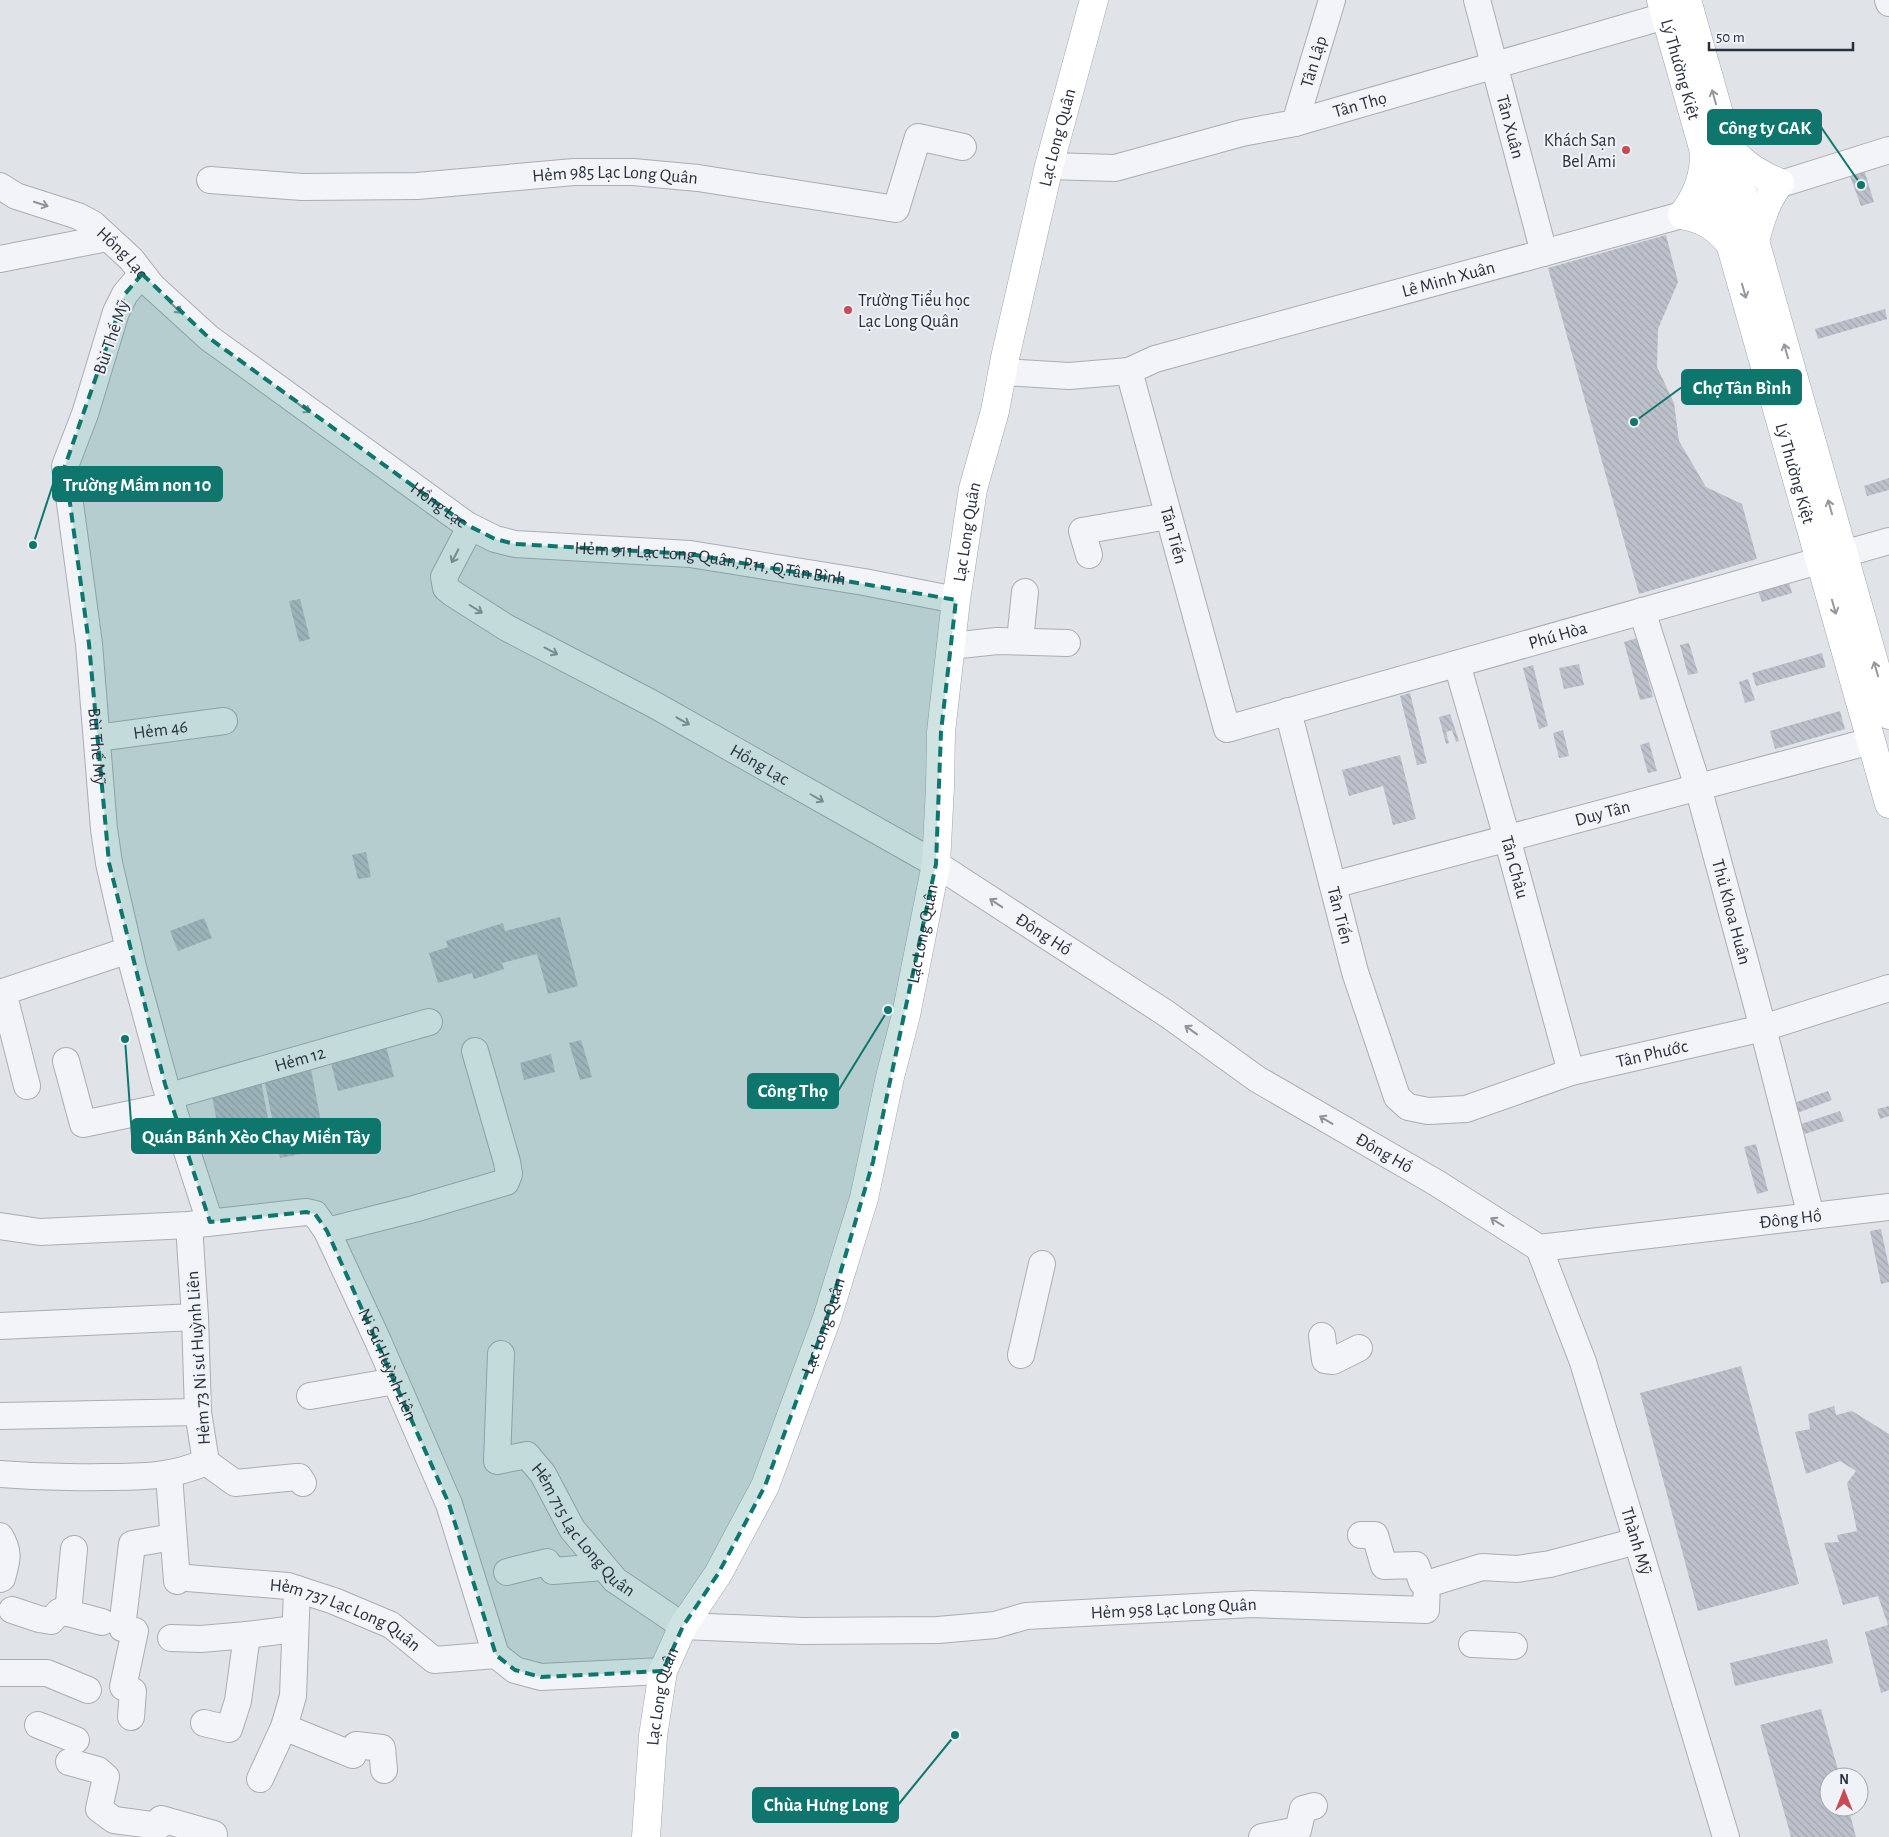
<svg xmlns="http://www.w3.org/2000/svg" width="1889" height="1837" font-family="'Alegreya Sans',sans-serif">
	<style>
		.building { fill: url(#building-back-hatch) }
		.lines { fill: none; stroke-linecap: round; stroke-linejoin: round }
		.minor-casing { stroke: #a9adb5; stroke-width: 28 }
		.major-casing { stroke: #a0a6b3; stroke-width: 29 }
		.minor { stroke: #f2f4f7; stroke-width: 26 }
		.major { stroke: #fff; stroke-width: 28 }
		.oneway { stroke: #94989f }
		.oneway2 { stroke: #8e929b }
		.marked { fill: #0f766e; fill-opacity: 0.2; stroke: #0f766e; stroke-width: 4; stroke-dasharray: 10 6; stroke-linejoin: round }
		.poi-dot { fill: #c74b55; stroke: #eff2f6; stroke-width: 2 }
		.labels { text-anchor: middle; stroke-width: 4; stroke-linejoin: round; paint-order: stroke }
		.street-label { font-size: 18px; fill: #29303f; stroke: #eff2f6 }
		.poi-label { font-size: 18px; fill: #29303f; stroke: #eff2f6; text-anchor: end }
		.leader { fill: none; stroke: #0f766e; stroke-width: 2 }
		.callout-dot { fill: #0f766e; stroke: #eff2f6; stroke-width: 2 }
		.callout { fill: #0f766e; stroke: #0f766e; stroke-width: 2 }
		.callout-label { font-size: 19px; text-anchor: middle; font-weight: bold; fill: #fff }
	</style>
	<defs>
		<pattern id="building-back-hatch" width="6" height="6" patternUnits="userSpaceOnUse" patternTransform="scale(1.25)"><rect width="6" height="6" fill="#bdc1cb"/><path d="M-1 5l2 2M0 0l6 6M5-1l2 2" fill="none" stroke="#a2a6af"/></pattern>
	</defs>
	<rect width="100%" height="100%" fill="#e0e3e8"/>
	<g class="building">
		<path d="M1862 163 1874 202 1861 206 1847 168Z"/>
		<path d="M1666 235 1678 282 1658 329 1657 367 1674 403 1679 441 1706 487 1742 504 1757 559 1639 594 1548 268Z"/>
		<path d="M1885 309 1887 319 1818 339 1815 329Z"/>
		<path d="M1889 478V490L1867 496 1864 486Z"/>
		<path d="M1788 579 1792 593 1762 602 1757 588Z"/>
		<path d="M300 599 310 639 299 642 289 601Z"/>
		<path d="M1637 638 1653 697 1640 700 1624 642Z"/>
		<path d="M1689 643 1698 673 1688 675 1680 645Z"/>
		<path d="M1822 653 1826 667 1756 686 1752 673Z"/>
		<path d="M1579 664 1584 685 1564 689 1559 668Z"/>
		<path d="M1533 665 1548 726 1539 729 1523 668Z"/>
		<path d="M1748 679 1755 700 1745 703 1739 682Z"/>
		<path d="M1410 693 1427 763 1417 765 1400 696Z"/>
		<path d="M1840 711 1845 729 1775 749 1770 731Z"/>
		<path d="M1450 714 1459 741 1456 742 1452 730 1446 732 1449 743 1446 744 1439 717Z"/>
		<path d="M1563 730 1569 756 1559 758 1553 733Z"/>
		<path d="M1649 742 1657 771 1648 773 1640 745Z"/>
		<path d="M1400 755 1416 819 1393 825 1383 786 1349 796 1342 770Z"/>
		<path d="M366 852 371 877 358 879 352 855Z"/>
		<path d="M560 917 578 986 548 994 537 954 502 963 504 969 474 979 472 973 438 983 429 953 448 947 446 941 503 923 505 931Z"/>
		<path d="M204 918 212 938 178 951 170 931Z"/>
		<path d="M581 1040 592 1077 580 1080 569 1043Z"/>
		<path d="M386 1046 394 1077 338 1091 330 1059Z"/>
		<path d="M551 1054 555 1072 524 1080 520 1063Z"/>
		<path d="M311 1069 326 1149 280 1158 264 1078Z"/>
		<path d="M261 1082 268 1118 218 1128 211 1091Z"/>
		<path d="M1828 1091 1832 1100 1797 1113 1794 1103Z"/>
		<path d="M1889 1106V1116L1880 1119 1877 1109Z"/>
		<path d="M1840 1111 1844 1121 1805 1134 1801 1124Z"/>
		<path d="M1756 1144 1768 1191 1757 1194 1744 1147Z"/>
		<path d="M1881 1229 1889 1267V1282L1881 1284 1870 1231Z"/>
		<path d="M1741 1366 1799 1584 1698 1611 1640 1393Z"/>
		<path d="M1834 1406 1836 1415 1852 1411 1889 1434V1690L1881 1693 1865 1632 1888 1625 1878 1596 1843 1605 1824 1543 1839 1542 1837 1535 1857 1531 1847 1483 1856 1471 1840 1461 1806 1474 1795 1432 1810 1429 1808 1414Z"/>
		<path d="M1827 1639 1833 1663 1735 1686 1730 1663Z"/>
		<path d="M1821 1709 1840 1777H1829V1807H1848L1856 1837H1791L1760 1725Z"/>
	</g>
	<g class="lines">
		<g class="minor-casing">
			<g id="minor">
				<path id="s1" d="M1477 0 1544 253"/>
				<path d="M1888 0 1889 3"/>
				<path id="s2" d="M1295 123 1332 0"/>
				<path id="s3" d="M1049 166 1115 168 1242 133 1295 123 1665 16"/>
				<path id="s4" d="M210 180 302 187 417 186 574 172H633L698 178 896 209 918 137 963 147"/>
				<path id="s5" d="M0 186 16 196 78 216 93 224 131 259 152 286 209 338 467 525 495 539 515 544 690 554 864 582 956 600"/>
				<path d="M0 259 107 238"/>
				<path id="s6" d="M142 274 125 294 116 312 85 414 65 466 89 644 104 829 109 863 133 967 165 1084 210 1222"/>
				<path id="s7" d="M1129 371 1227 729 1889 541"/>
				<path id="s8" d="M1002 372 1069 376 1129 371 1155 359 1682 215 1889 150"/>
				<path id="s9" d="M467 525V533L444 577 446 588 452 593 507 628 653 704 936 864 1167 1014 1257 1079 1435 1182 1539 1248 1889 1207"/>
				<path d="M1089 555 1082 531 1168 516"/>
				<path id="s10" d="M1642 611 1698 787 1763 1028 1811 1216"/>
				<path d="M1020 641 1025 592"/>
				<path d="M951 646 997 641 1067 643"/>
				<path id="s11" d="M1457 664 1507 838 1571 1072"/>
				<path id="s12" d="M1288 711 1355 972 1397 1097 1408 1107 1428 1111 1466 1109 1571 1072 1763 1028 1889 988"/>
				<path id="s13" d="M97 738 224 721"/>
				<path id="s14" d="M1333 885 1871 741"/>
				<path d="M3 992 27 1086"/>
				<path d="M0 993 129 950"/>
				<path d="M66 1061 83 1124 173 1105"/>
				<path id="s15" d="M170 1096 429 1022"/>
				<path id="s16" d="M0 1226 40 1232 189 1225 306 1212 315 1214 327 1231 378 1341 449 1504 496 1655 515 1670 541 1677 663 1671"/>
				<path d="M327 1231 414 1209 506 1182 509 1174 507 1162 475 1051"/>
				<path id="s17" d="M1539 1248 1583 1362 1726 1837"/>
				<path d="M0 1326 195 1317"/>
				<path d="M1322 1336 1325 1360 1333 1361 1359 1348"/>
				<path id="s18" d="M501 1354 497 1461 527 1455 543 1474 572 1529 615 1580 683 1626 803 1631 938 1630 995 1625 1026 1616 1252 1604 1426 1610 1427 1584 1482 1567 1517 1569 1550 1564 1637 1541"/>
				<path d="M1021 1355 1042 1264"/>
				<path d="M310 1396 395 1381"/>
				<path d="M0 1416 198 1412"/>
				<path d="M206 1462 235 1483 297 1477H299L303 1483"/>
				<path d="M0 1474C35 1477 69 1478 104 1477 141 1477 172 1477 206 1462L198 1412 195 1317 189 1225"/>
				<path d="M169 1475 177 1581"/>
				<path d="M1361 1535H1375L1384 1566 1416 1565 1422 1582 1427 1584"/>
				<path d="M0 1536C10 1553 7 1560 2 1578L0 1579"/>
				<path d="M74 1549 68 1613 102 1622"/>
				<path d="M507 1572 547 1562 553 1571 603 1567"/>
				<path id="s19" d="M187 1578 288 1586 334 1601 391 1625 434 1660 496 1655"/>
				<path d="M12 1610 39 1619 51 1621 59 1612 68 1613"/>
				<path d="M122 1628 132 1544 173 1537"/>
				<path d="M247 1635 295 1629"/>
				<path d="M171 1638 201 1639 247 1635 238 1701 229 1729 204 1723"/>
				<path d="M1472 1644 1514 1646"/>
				<path d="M0 1673H47L88 1690"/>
				<path d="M131 1717 133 1691 123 1687 135 1631"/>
				<path d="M38 1725 76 1740"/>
				<path d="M284 1727 353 1755 356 1745 382 1748 384 1770"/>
				<path d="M69 1762 98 1770 106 1777 99 1809 114 1820 159 1826"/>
				<path d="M260 1779 284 1727 293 1696 297 1589"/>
				<path d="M161 1819 214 1834V1837"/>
				<path d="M1262 1837 1298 1830 1303 1809 1314 1806"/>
			</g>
		</g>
		<g class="major-casing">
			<g id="major">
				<path id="s20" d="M1661 0 1889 804"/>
				<path d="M1687 0 1889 715"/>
				<path d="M1728 145C1741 164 1760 174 1780 183 1766 201 1761 219 1755 241"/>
				<path d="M1704 158C1703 180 1696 198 1682 215 1706 220 1715 226 1731 245"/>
				<path id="s21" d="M646 1837 653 1736 663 1671 683 1626 718 1574 765 1486 827 1318 864 1198 890 1077 906 1015 936 864 940 787 941 732 956 600 973 489 995 411 1005 358 1049 166 1094 0"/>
			</g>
		</g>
		<use href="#minor" class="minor"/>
		<use href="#major" class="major"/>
	</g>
	<defs><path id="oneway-shaft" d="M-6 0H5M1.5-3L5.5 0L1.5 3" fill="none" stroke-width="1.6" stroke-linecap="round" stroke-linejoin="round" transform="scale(1.25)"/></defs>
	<g class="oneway">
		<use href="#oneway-shaft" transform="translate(1714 97) rotate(-106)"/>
		<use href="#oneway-shaft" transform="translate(1744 291) rotate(74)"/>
		<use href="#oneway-shaft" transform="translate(1786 351) rotate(-106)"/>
		<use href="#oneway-shaft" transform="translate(1830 507) rotate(-106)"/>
		<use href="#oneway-shaft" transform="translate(1834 607) rotate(74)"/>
		<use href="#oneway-shaft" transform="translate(1876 669) rotate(-106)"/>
	</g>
	<g class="oneway2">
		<use href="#oneway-shaft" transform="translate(41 204) rotate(18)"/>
		<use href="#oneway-shaft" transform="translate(176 308) rotate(43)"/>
		<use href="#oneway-shaft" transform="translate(304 408) rotate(36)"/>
		<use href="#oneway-shaft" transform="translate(455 556) rotate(117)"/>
		<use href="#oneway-shaft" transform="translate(476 609) rotate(32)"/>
		<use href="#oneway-shaft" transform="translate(551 651) rotate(28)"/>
		<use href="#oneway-shaft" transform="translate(683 721) rotate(29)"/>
		<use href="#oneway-shaft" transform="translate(817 798) rotate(30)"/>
		<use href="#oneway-shaft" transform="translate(996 903) rotate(-147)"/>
		<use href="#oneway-shaft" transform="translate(1191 1030) rotate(-144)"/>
		<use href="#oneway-shaft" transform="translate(1326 1120) rotate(-149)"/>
		<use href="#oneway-shaft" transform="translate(1497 1222) rotate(-148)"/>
	</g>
	<path class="marked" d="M142 274 209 338 467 525 495 539 515 544 690 554 956 600 941 732 936 864 873 1162 827 1318 765 1486 718 1574 683 1626 663 1671 541 1677 515 1670 496 1655 449 1504 327 1231 315 1214 306 1212 210 1222 165 1084 109 863 89 644 65 466 125 294Z"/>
	<g class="poi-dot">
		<circle cx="1626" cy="150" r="5"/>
		<circle cx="848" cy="310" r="5"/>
	</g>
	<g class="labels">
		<g class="street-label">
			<text dy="6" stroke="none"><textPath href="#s2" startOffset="64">Tân Lập</textPath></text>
			<text dy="6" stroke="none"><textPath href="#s20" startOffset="72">Lý Thường Kiệt</textPath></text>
			<text dy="6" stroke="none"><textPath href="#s3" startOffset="319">Tân Thọ</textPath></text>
			<text dy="6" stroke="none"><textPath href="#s1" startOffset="131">Tân Xuân</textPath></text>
			<text dy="6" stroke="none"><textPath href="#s21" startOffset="1764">Lạc Long Quân</textPath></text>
			<text dy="6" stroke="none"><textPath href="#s4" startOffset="406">Hẻm 985 Lạc Long Quân</textPath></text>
			<text dy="6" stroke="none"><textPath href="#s5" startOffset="142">Hồng Lạc</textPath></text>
			<text dy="6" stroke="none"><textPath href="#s8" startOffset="460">Lê Minh Xuân</textPath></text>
			<text transform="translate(111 337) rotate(-71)" y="6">Bùi Thế Mỹ</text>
			<text dy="6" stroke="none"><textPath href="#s20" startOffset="492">Lý Thường Kiệt</textPath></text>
			<text dy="6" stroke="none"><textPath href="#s5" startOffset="548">Hồng Lạc</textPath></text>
			<text dy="6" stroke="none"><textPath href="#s21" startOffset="1359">Lạc Long Quân</textPath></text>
			<text dy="6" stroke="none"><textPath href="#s7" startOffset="170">Tân Tiến</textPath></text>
			<text dy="6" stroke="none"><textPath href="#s5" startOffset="831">Hẻm 911 Lạc Long Quân, P.11, Q.Tân Bình</textPath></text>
			<text dy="6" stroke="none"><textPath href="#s7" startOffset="715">Phú Hòa</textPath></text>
			<text dy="6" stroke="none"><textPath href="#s13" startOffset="64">Hẻm 46</textPath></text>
			<text dy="6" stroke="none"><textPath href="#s6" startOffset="491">Bùi Thế Mỹ</textPath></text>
			<text dy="6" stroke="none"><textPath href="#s9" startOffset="429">Hồng Lạc</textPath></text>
			<text dy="6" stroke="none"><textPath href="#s14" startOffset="279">Duy Tân</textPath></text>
			<text dy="6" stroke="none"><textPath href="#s11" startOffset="211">Tân Châu</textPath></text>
			<text dy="6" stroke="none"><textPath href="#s10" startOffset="314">Thủ Khoa Huân</textPath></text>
			<text dy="6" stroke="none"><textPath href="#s12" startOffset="211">Tân Tiến</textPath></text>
			<text dy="6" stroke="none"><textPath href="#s21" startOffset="954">Lạc Long Quân</textPath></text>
			<text dy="6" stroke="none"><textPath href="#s9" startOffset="760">Đông Hồ</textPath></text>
			<text dy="6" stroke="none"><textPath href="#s12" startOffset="669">Tân Phước</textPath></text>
			<text dy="6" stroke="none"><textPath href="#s15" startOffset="135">Hẻm 12</textPath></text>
			<text dy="6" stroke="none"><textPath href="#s9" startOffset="1165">Đông Hồ</textPath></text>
			<text dy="6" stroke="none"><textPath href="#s9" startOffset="1600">Đông Hồ</textPath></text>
			<text dy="6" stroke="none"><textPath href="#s21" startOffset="549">Lạc Long Quân</textPath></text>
			<text transform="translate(198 1358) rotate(-94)" y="6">Hẻm 73 Ni sư Huỳnh Liên</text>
			<text dy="6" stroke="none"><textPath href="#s16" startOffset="484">Ni Sư Huỳnh Liên</textPath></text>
			<text dy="6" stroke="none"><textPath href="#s18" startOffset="232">Hẻm 715 Lạc Long Quân</textPath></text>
			<text dy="6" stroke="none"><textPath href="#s17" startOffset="309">Thành Mỹ</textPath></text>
			<text dy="6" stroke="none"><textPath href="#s18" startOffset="866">Hẻm 958 Lạc Long Quân</textPath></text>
			<text dy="6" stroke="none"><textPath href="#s19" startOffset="165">Hẻm 737 Lạc Long Quân</textPath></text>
			<text dy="6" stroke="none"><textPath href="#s21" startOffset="142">Lạc Long Quân</textPath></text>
		</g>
		<g class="poi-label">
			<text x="1616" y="146">Khách Sạn<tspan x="1616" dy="21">Bel Ami</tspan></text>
			<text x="858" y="306" text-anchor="start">Trường Tiểu học<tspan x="858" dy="21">Lạc Long Quân</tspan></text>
		</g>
	</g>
	<path class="leader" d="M1861 185L1821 127M1634 422L1682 387M33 545L53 484M888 1010L838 1091M125 1039L132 1136M955 1735L898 1805"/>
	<g class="callout-dot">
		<circle cx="1861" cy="185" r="5"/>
		<circle cx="1634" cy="422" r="5"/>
		<circle cx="33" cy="545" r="5"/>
		<circle cx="888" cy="1010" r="5"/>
		<circle cx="125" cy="1039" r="5"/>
		<circle cx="955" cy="1735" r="5"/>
	</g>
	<g class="callout">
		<rect x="1708" y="110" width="113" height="34" rx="5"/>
		<rect x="1682" y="370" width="119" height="34" rx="5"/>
		<rect x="53" y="467" width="169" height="34" rx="5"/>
		<rect x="748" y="1074" width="90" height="34" rx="5"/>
		<rect x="132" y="1119" width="248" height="34" rx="5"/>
		<rect x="753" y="1788" width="145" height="34" rx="5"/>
	</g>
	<g class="callout-label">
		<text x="1765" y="134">Công ty GAK</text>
		<text x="1742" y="394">Chợ Tân Bình</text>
		<text x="137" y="491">Trường Mầm non 10</text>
		<text x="793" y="1097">Công Thọ</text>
		<text x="256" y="1143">Quán Bánh Xèo Chay Miền Tây</text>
		<text x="826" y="1811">Chùa Hưng Long</text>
	</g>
	<g transform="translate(1844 1792)"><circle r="24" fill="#eff2f6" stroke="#a0a4ad"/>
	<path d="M0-4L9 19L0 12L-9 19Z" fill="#c74b55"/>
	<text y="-8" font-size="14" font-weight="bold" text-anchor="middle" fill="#29303f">N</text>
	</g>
	<path d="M1709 42v8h144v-8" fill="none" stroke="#29303f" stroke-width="2.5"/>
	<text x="1716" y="42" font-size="15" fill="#29303f" stroke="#eff2f6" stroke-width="4" paint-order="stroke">50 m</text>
</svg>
